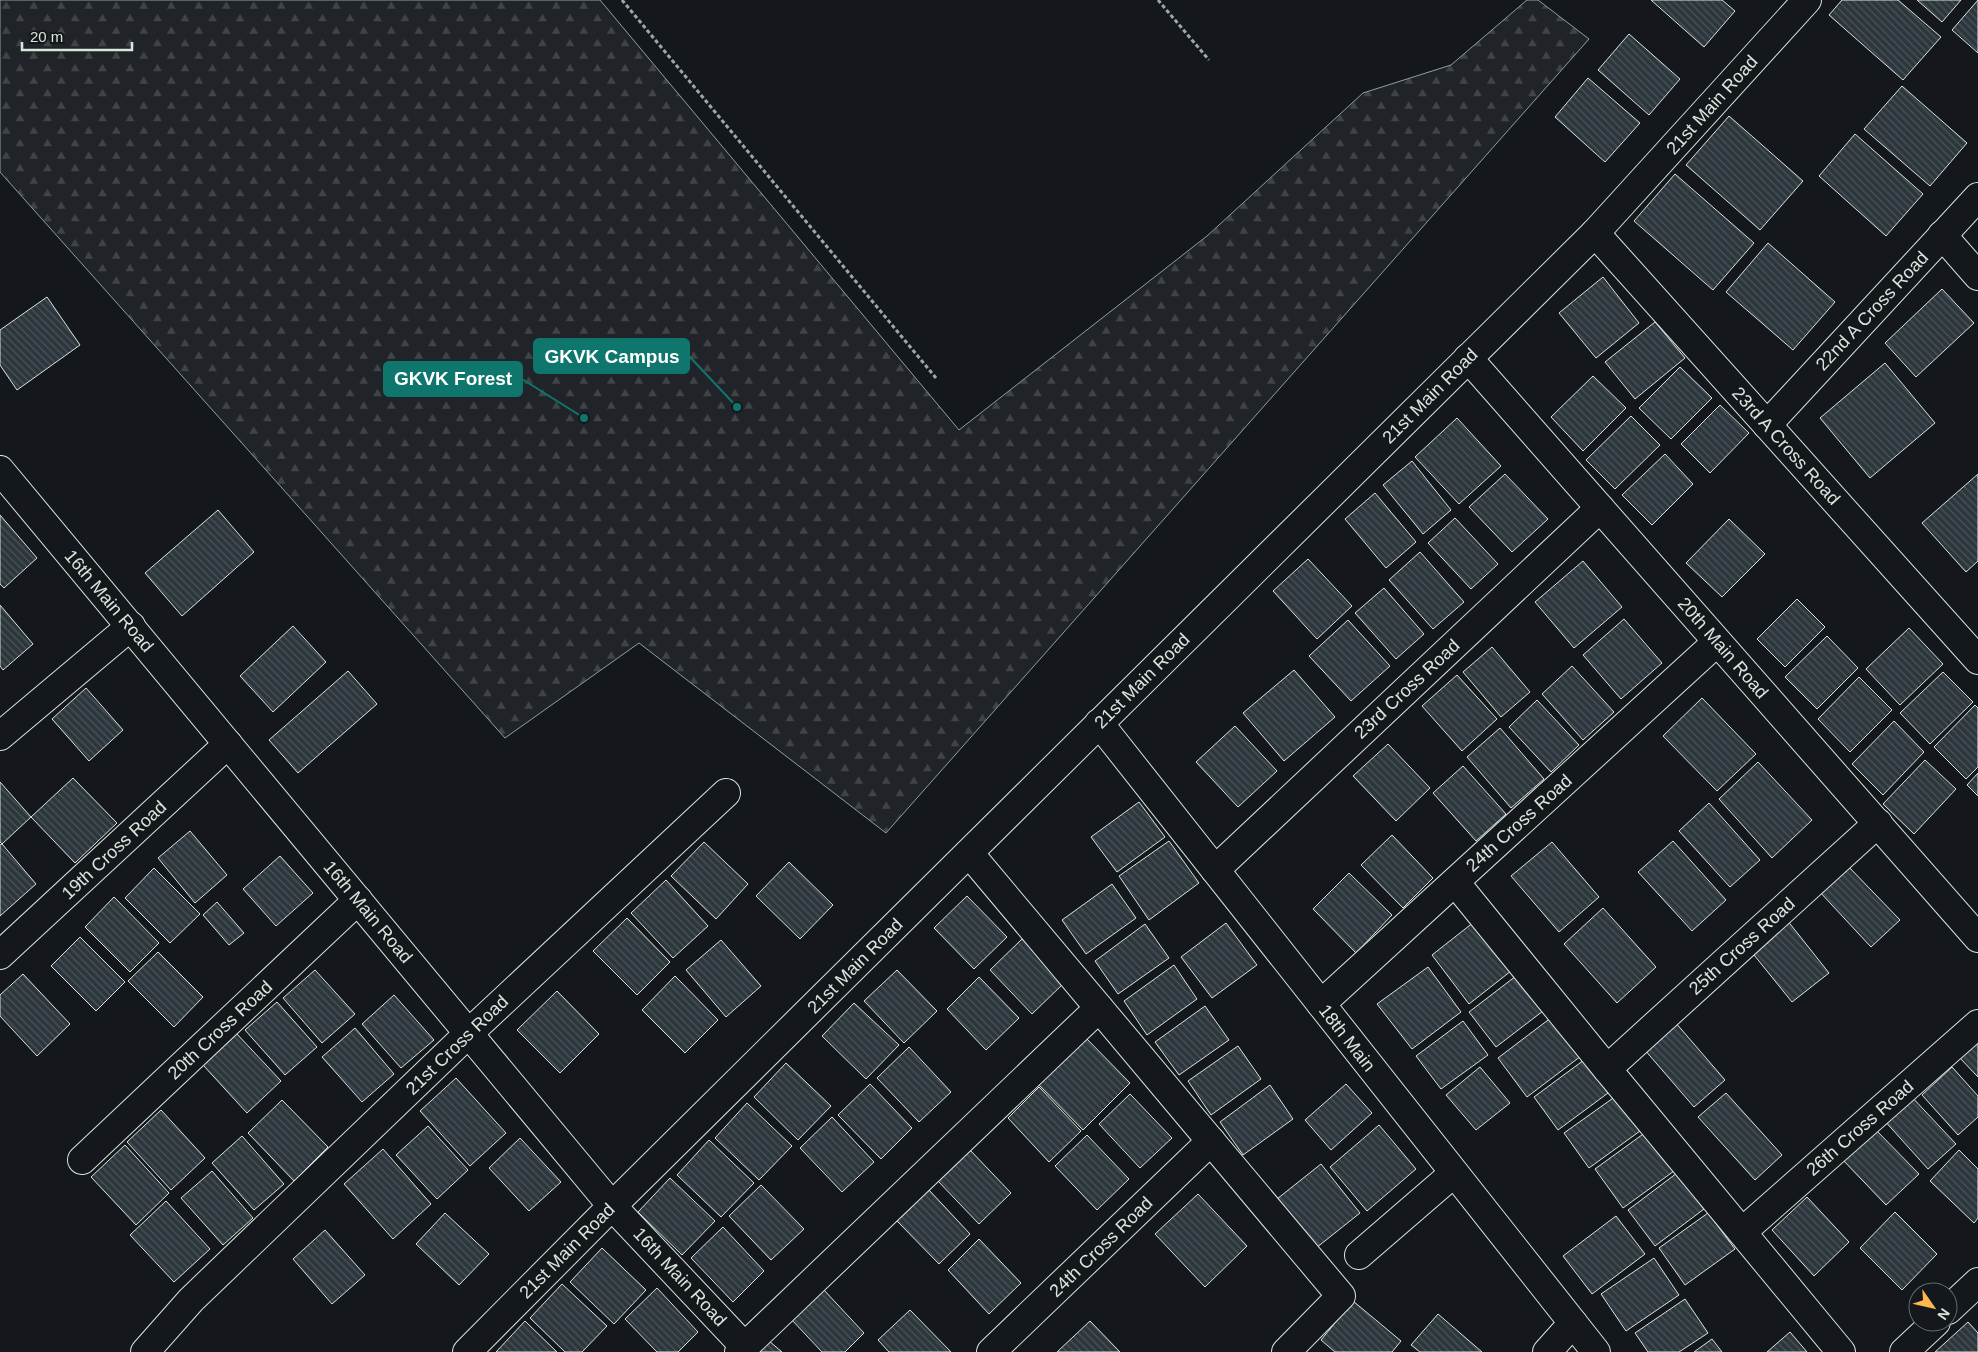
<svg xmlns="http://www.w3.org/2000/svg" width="1978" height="1352" font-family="Arial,sans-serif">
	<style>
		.forest { fill: url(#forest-firs); stroke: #939e99 }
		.building { fill: url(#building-back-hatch); stroke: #d8e6dc }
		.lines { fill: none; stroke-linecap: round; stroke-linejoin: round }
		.minor-casing { stroke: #d8e6dc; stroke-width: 30 }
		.path { stroke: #9da8a2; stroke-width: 3; stroke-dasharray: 4 2.5; stroke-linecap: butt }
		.minor { stroke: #14181c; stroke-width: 28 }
		.labels { text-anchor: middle; stroke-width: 4; stroke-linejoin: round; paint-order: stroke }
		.street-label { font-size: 18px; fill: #d8e6dc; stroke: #14181c }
		.leader { fill: none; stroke: #0f766e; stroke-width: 2 }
		.callout-dot { fill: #0f766e; stroke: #14181c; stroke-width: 2 }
		.callout { fill: #0f766e; stroke: #0f766e; stroke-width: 2 }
		.callout-label { font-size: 19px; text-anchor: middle; font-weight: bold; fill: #fff }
	</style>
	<defs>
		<pattern id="forest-firs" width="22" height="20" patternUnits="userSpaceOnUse" patternTransform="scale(1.25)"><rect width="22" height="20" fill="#202428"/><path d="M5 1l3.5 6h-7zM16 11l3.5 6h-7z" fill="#404447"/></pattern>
		<pattern id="building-back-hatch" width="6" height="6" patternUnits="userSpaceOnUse" patternTransform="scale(1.25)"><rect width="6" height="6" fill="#2c363c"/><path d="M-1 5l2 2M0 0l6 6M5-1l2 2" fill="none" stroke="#4a5358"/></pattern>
	</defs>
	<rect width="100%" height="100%" fill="#14181c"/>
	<path class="forest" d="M0 0H600L959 430 1207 236 1363 93 1451 65 1527 0H1538L1589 39 886 833 639 643 505 738 0 172Z"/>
	<g class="building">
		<path d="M1651 0H1722L1735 11 1704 47Z"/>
		<path d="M1842 0H1898L1941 37 1903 80 1829 15Z"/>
		<path d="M1917 0H1961L1942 22Z"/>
		<path d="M1978 0V53L1952 30Z"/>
		<path d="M1629 34 1680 79 1649 115 1598 70Z"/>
		<path d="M1588 78 1640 123 1605 162 1555 117Z"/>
		<path d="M1902 86 1967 143 1930 186 1864 129Z"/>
		<path d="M1729 116 1803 181 1760 230 1686 165Z"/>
		<path d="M1855 134 1923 194 1886 236 1819 176Z"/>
		<path d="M1675 174 1754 243 1713 290 1634 221Z"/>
		<path d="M1768 243 1835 302 1793 350 1726 292Z"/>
		<path d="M1603 277 1639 323 1596 358 1559 313Z"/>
		<path d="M1942 289 1974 323 1916 377 1885 343Z"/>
		<path d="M47 297 80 345 17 390 0 365V330Z"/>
		<path d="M1655 322 1685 358 1635 399 1605 362Z"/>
		<path d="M1885 363 1935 423 1870 478 1820 418Z"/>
		<path d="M1680 367 1712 398 1671 439 1639 408Z"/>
		<path d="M1593 376 1626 408 1583 451 1551 417Z"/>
		<path d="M1720 405 1749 433 1710 473 1681 444Z"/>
		<path d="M1631 416 1660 445 1615 489 1586 460Z"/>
		<path d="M1457 418 1501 466 1459 504 1415 457Z"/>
		<path d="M1665 454 1693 484 1652 525 1622 495Z"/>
		<path d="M1412 461 1451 510 1423 534 1383 485Z"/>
		<path d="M1505 474 1548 519 1512 552 1469 507Z"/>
		<path d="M1978 474V561L1966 572 1922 523Z"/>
		<path d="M1375 493 1416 542 1386 568 1345 519Z"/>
		<path d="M218 510 254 552 182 616 145 573Z"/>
		<path d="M0 515 37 558 4 588 0 584Z"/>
		<path d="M1455 518 1498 564 1471 589 1428 543Z"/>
		<path d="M1729 519 1765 554 1722 597 1686 563Z"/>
		<path d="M1420 552 1464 602 1433 629 1389 580Z"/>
		<path d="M1308 559 1352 606 1317 639 1273 591Z"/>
		<path d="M1583 561 1622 607 1574 648 1535 602Z"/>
		<path d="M1384 588 1424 634 1396 659 1355 613Z"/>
		<path d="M1797 599 1825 627 1785 667 1757 639Z"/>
		<path d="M0 605 33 644 3 670 0 666Z"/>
		<path d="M1624 619 1662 663 1621 699 1583 655Z"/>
		<path d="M1348 620 1390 666 1351 701 1309 656Z"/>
		<path d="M293 626 326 662 273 712 240 676Z"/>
		<path d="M1909 628 1943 664 1900 705 1866 669Z"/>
		<path d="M1827 636 1858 668 1817 709 1785 677Z"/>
		<path d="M1492 647 1530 692 1501 717 1463 672Z"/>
		<path d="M1572 666 1614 712 1583 740 1542 694Z"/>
		<path d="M1294 670 1335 717 1284 761 1243 713Z"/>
		<path d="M348 671 377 704 298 773 269 740Z"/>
		<path d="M1943 672 1973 702 1930 744 1900 713Z"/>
		<path d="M1457 675 1497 719 1462 751 1422 706Z"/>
		<path d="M1859 677 1892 710 1850 752 1818 719Z"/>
		<path d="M86 688 123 730 89 761 52 719Z"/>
		<path d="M1702 698 1756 754 1717 791 1663 736Z"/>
		<path d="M1537 700 1579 745 1551 772 1509 727Z"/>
		<path d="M1975 705 1978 708V767L1966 779 1934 747Z"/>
		<path d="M1894 721 1924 752 1883 795 1852 764Z"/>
		<path d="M1235 726 1277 771 1238 807 1196 762Z"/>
		<path d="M1500 728 1544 779 1511 808 1467 757Z"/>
		<path d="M1388 744 1430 788 1396 821 1353 776Z"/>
		<path d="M1925 760 1956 789 1914 834 1883 804Z"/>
		<path d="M1758 762 1812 820 1772 858 1719 799Z"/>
		<path d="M1463 766 1506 814 1476 841 1433 793Z"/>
		<path d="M1978 773V796L1967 785Z"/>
		<path d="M73 778 117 823 75 863 31 817Z"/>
		<path d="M0 782 31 817 2 844 0 842Z"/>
		<path d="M1139 802 1165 837 1117 872 1091 837Z"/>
		<path d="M1709 803 1760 860 1730 887 1679 831Z"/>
		<path d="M190 831 227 875 195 903 158 858Z"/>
		<path d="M1392 835 1433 878 1403 908 1361 865Z"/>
		<path d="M1169 841 1199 883 1149 920 1119 876Z"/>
		<path d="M1673 841 1726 900 1692 931 1638 872Z"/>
		<path d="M704 842 748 884 716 919 671 876Z"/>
		<path d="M1552 842 1599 897 1559 932 1511 876Z"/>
		<path d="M2 844 36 884 0 916V845Z"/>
		<path d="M280 856 313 893 276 926 243 889Z"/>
		<path d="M789 862 833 905 800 939 756 896Z"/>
		<path d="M1846 864 1900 920 1871 947 1818 890Z"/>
		<path d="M154 868 200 914 170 943 125 898Z"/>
		<path d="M1349 873 1392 915 1356 953 1313 909Z"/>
		<path d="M666 880 708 926 673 958 631 913Z"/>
		<path d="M1112 884 1136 918 1086 954 1062 920Z"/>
		<path d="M967 896 1007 937 974 969 934 928Z"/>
		<path d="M114 897 159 943 130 972 85 927Z"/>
		<path d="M217 902 244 933 229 945 203 915Z"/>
		<path d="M1603 908 1656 967 1617 1003 1564 944Z"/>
		<path d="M627 918 670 962 637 995 593 951Z"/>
		<path d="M1787 920 1829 973 1792 1002 1750 950Z"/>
		<path d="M1474 922 1511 971 1469 1004 1432 955Z"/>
		<path d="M1226 923 1257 965 1212 998 1181 957Z"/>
		<path d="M1145 924 1169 958 1118 994 1095 961Z"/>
		<path d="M80 937 125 982 96 1011 51 966Z"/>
		<path d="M1022 939 1064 983 1032 1014 990 970Z"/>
		<path d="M721 940 761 986 726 1017 686 970Z"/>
		<path d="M158 952 203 997 174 1027 128 981Z"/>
		<path d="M1174 965 1197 999 1147 1035 1124 1001Z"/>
		<path d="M1428 967 1461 1012 1412 1049 1377 1004Z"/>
		<path d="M315 970 355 1014 322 1043 283 998Z"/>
		<path d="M897 970 937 1011 904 1043 864 1001Z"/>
		<path d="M23 974 70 1024 37 1056 0 1016V995Z"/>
		<path d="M675 976 718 1020 685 1053 642 1010Z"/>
		<path d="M1516 976 1543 1011 1496 1047 1469 1012Z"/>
		<path d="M979 977 1019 1018 986 1050 947 1009Z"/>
		<path d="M557 991 599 1034 560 1073 517 1030Z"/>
		<path d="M394 995 434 1040 401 1068 362 1024Z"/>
		<path d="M277 1002 317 1047 285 1075 245 1030Z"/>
		<path d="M854 1003 899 1045 866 1079 822 1036Z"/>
		<path d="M1205 1006 1229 1040 1179 1075 1155 1042Z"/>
		<path d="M1552 1017 1581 1056 1527 1097 1498 1058Z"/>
		<path d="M1463 1021 1488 1055 1441 1089 1416 1056Z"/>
		<path d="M1675 1022 1725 1080 1694 1107 1644 1049Z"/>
		<path d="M355 1028 394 1074 362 1102 322 1057Z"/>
		<path d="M236 1033 281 1081 247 1113 203 1065Z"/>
		<path d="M1083 1035 1130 1083 1083 1130 1036 1082Z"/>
		<path d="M1978 1037V1077L1958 1056Z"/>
		<path d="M1238 1046 1261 1079 1211 1115 1188 1081Z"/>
		<path d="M909 1047 951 1092 919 1122 877 1078Z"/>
		<path d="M1584 1060 1608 1093 1558 1130 1534 1097Z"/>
		<path d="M786 1063 831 1106 798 1140 754 1097Z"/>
		<path d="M1480 1067 1510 1103 1476 1130 1446 1095Z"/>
		<path d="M1952 1067 1978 1096V1117L1958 1135 1922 1095Z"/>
		<path d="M456 1078 506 1133 470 1166 420 1111Z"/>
		<path d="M870 1084 912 1128 881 1159 838 1115Z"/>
		<path d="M1346 1084 1372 1113 1331 1150 1305 1120Z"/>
		<path d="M1270 1085 1293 1119 1243 1155 1220 1122Z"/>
		<path d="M1039 1087 1081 1131 1049 1162 1008 1118Z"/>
		<path d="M1726 1093 1782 1155 1755 1180 1698 1117Z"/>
		<path d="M1130 1094 1172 1138 1140 1168 1099 1124Z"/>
		<path d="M1909 1094 1956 1144 1928 1169 1883 1119Z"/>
		<path d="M1616 1096 1640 1131 1589 1168 1564 1133Z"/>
		<path d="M282 1100 328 1147 294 1181 248 1133Z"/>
		<path d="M747 1103 792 1146 759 1180 715 1138Z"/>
		<path d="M161 1110 205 1158 171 1190 127 1142Z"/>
		<path d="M832 1117 874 1162 842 1192 800 1148Z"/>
		<path d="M1379 1125 1416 1169 1367 1211 1330 1167Z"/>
		<path d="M428 1126 468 1170 437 1199 396 1155Z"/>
		<path d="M1874 1128 1919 1174 1886 1205 1842 1159Z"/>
		<path d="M1646 1132 1674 1171 1623 1208 1595 1169Z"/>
		<path d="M1087 1135 1129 1179 1097 1210 1055 1166Z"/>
		<path d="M242 1136 284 1184 254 1210 212 1163Z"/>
		<path d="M520 1138 561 1182 529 1211 489 1168Z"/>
		<path d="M709 1140 754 1183 721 1217 677 1175Z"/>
		<path d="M125 1145 169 1193 136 1225 91 1177Z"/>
		<path d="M383 1149 431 1204 393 1239 344 1184Z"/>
		<path d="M969 1149 1011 1193 979 1224 937 1180Z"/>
		<path d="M1959 1150 1978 1169V1218L1974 1223 1930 1181Z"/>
		<path d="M1321 1164 1360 1213 1316 1248 1277 1199Z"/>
		<path d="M212 1171 253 1218 223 1245 181 1198Z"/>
		<path d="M1677 1173 1704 1209 1655 1246 1628 1210Z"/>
		<path d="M670 1178 715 1221 682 1255 638 1212Z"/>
		<path d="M761 1185 804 1229 771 1260 729 1216Z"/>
		<path d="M929 1190 970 1234 939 1264 897 1221Z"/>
		<path d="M1198 1194 1247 1246 1205 1287 1155 1234Z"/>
		<path d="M1807 1197 1849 1242 1814 1276 1772 1230Z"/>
		<path d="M166 1201 210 1249 174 1282 130 1235Z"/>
		<path d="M1895 1212 1937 1254 1902 1290 1860 1248Z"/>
		<path d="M445 1213 489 1254 459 1285 416 1244Z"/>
		<path d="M1708 1213 1735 1249 1685 1285 1659 1248Z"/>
		<path d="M1616 1216 1645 1254 1592 1294 1563 1256Z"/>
		<path d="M723 1227 764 1271 733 1302 691 1258Z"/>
		<path d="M325 1230 365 1275 332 1304 293 1259Z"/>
		<path d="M979 1239 1021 1283 989 1314 948 1270Z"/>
		<path d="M602 1248 646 1290 614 1324 570 1282Z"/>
		<path d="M1654 1258 1679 1295 1626 1331 1601 1294Z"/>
		<path d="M562 1284 607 1326 582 1352H565L530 1318Z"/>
		<path d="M657 1288 698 1332 678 1352H657L625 1319Z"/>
		<path d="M823 1289 864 1333 845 1352H822L791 1319Z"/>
		<path d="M1685 1299 1708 1333 1679 1352H1648L1635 1333Z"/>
		<path d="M1353 1301 1401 1341 1392 1352H1335L1321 1340Z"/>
		<path d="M910 1310 951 1352H889L878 1340Z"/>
		<path d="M1438 1314 1482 1352H1420L1411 1345Z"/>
		<path d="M525 1321 557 1352H496Z"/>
		<path d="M1090 1321 1120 1352H1057Z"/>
		<path d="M1968 1322 1978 1333V1352H1935Z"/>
		<path d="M1790 1332 1807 1352H1767Z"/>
		<path d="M1712 1339 1722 1352H1694Z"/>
		<path d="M769 1341 782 1352H760Z"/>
	</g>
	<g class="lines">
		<g class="minor-casing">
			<g id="minor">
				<path d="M1595 233 1978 660"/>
				<path d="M1942 235 1978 276"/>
				<path d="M1468 358 1978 938"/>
				<path d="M1767 425 1978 197"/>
				<path d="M0 470 612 1206 745 1347"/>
				<path d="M1099 723 1596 1352"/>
				<path d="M0 736 131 626"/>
				<path d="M969 853 1341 1296 1286 1352"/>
				<path d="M1215 870 1600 508"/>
				<path d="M1455 882 1607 1069 1841 1352"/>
				<path d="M0 955 228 744"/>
				<path d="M1321 1004 1717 642"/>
				<path d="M1607 1069 1878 823"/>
				<path d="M82 1160 358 900"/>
				<path d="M1742 1232 1978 1024"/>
				<path d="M1359 1255 1454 1173"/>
				<path d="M1948 1310 1978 1282"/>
				<path d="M145 1352 191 1300 469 1033 726 793"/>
				<path d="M467 1352 612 1206 1595 233 1807 0"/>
				<path d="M739 1352 1099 1008"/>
				<path d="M991 1352 1211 1141"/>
				<path d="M1547 1352 1573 1323"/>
				<path d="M1904 1352 1936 1322"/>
			</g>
		</g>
		<g class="path">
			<path d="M622 0 936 378"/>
			<path d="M1158 0 1209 60"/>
		</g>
		<use href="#minor" class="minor"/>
	</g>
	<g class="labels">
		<g class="street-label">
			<text transform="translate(1712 105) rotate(-48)" y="6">21st Main Road</text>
			<text transform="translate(1872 311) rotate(-47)" y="6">22nd A Cross Road</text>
			<text transform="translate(1430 396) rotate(-45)" y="6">21st Main Road</text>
			<text transform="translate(1786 446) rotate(48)" y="6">23rd A Cross Road</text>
			<text transform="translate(109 601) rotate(50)" y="6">16th Main Road</text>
			<text transform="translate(1723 648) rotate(49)" y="6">20th Main Road</text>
			<text transform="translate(1142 681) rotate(-45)" y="6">21st Main Road</text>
			<text transform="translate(1407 689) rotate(-43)" y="6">23rd Cross Road</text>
			<text transform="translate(1519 823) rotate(-42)" y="6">24th Cross Road</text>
			<text transform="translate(114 850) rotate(-43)" y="6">19th Cross Road</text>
			<text transform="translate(368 912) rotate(50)" y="6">16th Main Road</text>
			<text transform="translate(1742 946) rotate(-42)" y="6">25th Cross Road</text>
			<text transform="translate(855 966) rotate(-45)" y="6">21st Main Road</text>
			<text transform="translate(220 1030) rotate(-43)" y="6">20th Cross Road</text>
			<text transform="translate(1347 1038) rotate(52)" y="6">18th Main</text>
			<text transform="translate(457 1045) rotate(-44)" y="6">21st Cross Road</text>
			<text transform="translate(1860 1128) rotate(-41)" y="6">26th Cross Road</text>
			<text transform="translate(1101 1247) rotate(-44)" y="6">24th Cross Road</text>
			<text transform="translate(567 1251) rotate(-45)" y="6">21st Main Road</text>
			<text transform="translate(680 1277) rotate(47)" y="6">16th Main Road</text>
		</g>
	</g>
	<path class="leader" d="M737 407L689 356M584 418L522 379"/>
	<g class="callout-dot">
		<circle cx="737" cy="407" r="5"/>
		<circle cx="584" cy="418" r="5"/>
	</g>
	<g class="callout">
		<rect x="534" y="339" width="155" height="34" rx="5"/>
		<rect x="384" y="362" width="138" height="34" rx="5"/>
	</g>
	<g class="callout-label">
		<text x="612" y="363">GKVK Campus</text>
		<text x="453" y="385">GKVK Forest</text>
	</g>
	<g transform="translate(1933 1307) rotate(124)"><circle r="24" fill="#14181c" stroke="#626a69"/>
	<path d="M0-4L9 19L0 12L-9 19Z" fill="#ffb74d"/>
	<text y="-8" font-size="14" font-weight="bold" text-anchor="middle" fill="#d8e6dc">N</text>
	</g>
	<path d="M22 42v8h110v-8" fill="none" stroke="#d8e6dc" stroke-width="2.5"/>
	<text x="30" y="42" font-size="15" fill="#d8e6dc" stroke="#14181c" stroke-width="4" paint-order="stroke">20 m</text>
</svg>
